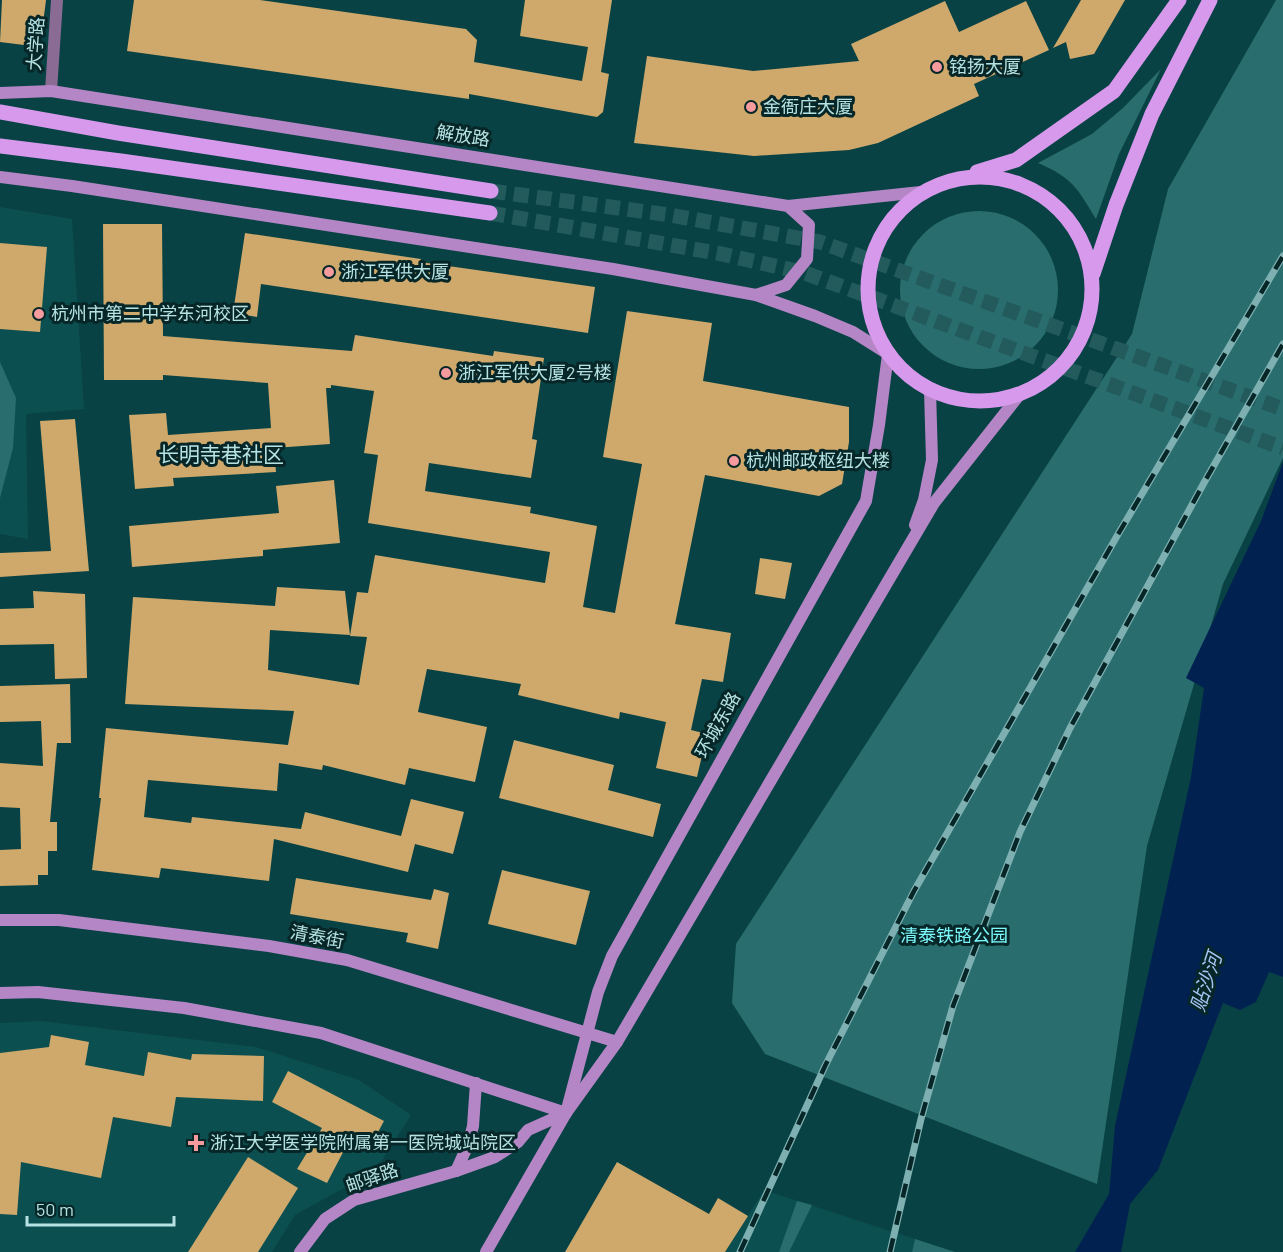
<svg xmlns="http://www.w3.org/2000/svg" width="1283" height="1252" font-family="Barlow,'Noto Sans SC',sans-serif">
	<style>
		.built { fill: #0c4f50 }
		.green { fill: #296d6f }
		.water { fill: #012250 }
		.building { fill: #cfa86b }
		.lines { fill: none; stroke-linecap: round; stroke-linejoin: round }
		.primary-tunnel { stroke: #235a5c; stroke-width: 15; stroke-dasharray: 15 8; stroke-linecap: butt }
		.street { stroke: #896b93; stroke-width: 12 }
		.secondary { stroke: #b586c5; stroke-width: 12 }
		.primary { stroke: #d799ec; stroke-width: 15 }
		.rail-casing { stroke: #7fb0b1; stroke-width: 7 }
		.rail { stroke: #062627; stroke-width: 4.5; stroke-dasharray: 14; stroke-linecap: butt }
		.poi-dot { fill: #f59b9e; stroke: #062627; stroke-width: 2 }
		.labels { text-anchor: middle; stroke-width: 6; stroke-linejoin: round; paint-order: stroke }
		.street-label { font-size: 18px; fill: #b6e2e3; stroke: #062627 }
		.poi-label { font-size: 18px; fill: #b6e2e3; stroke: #062627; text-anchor: start }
		.park-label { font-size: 18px; fill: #7df8fb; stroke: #062627 }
		.water-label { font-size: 20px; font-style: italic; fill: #a5c5f3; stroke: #062627 }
		.quarter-label { font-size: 21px; fill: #b6e2e3; stroke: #062627 }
	</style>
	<rect width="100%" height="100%" fill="#094244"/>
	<g class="built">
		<path d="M0 207 72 219 84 409 26 414 28 539 0 534Z"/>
		<path d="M41 1021 256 1047 359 1080 411 1115 375 1171 295 1215 272 1252H0V1023Z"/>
		<path d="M764 1190 915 1239 912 1252H725Z"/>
	</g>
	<g class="green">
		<path d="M1276 0H1283V458L1223 584 1147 846 1097 1184 765 1054 732 1003 736 944 1132 334 1168 189Z"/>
		<path d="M1161 69 1119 154 1096 219C1077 188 1073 178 1038 163L1092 134 1123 108Z"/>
		<circle cx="979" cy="290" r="79"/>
		<path d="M0 362 16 398 13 448 0 498Z"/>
		<path d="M797 1201 812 1205 789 1252H779Z"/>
		<path d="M915 1239 955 1252H912Z"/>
	</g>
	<path class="water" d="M1283 462V977L1269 972 1256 1002 1240 1010 1223 1003 1158 1170 1130 1204 1121 1252H1075L1109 1194 1115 1126 1191 777 1204 688 1186 678 1261 521Z"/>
	<g class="building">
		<path d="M2 0H46L40 47 0 42Z"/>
		<path d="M134 0H260L466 29 477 40 474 62 582 81 588 47 520 36 525 0H612L601 72 609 74 603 112 597 117 469 94V99L127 51Z"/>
		<path d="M1081 0H1125L1094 54 1070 59 1066 42 1053 48Z"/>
		<path d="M945 1 959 32 1026 1 1049 50 974 84 979 96 878 143 849 150 754 156 634 143 647 56 753 71 859 61 851 44Z"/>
		<path d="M103 224H162L163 336 352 351 355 335 493 356 494 351 544 358 532 439 537 440 531 478 429 463 425 491 531 507 530 513 597 526 583 607 615 613 642 464 603 457 627 311 712 323 703 381 849 407V442L842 484 819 496 705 475 675 624 731 633 723 682 702 679 691 730 707 734 697 777 656 768 666 722 620 712 619 719 518 695 521 684 427 669 418 712 487 727 475 782 409 768 405 785 323 765 322 770 279 763 277 791 148 780 144 817 191 823 192 817 301 829 305 812 401 836 411 799 464 812 453 854 415 844 408 872 274 839 269 881 161 868 159 878 92 870 101 798H99L106 728 288 745 294 711 125 704 133 597 275 606 277 587 345 591 350 635 270 630 268 670 359 685 367 637 350 636 357 592 368 593 375 555 545 583 550 552 368 523 378 455 364 453 374 391 331 385V388H326L330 444 274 448 276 472 173 478 174 486 135 489 129 415 166 413 168 435 271 428 268 383 163 375V380H104Z"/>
		<path d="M245 233 421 259 420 262 595 287 588 333 261 284 257 317 233 313Z"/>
		<path d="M0 243 47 247 40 332 0 329Z"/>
		<path d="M75 419 89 571 0 577V553L51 551 40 421Z"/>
		<path d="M334 480 340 543 263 550V556L132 567 129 526 279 513 276 486Z"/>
		<path d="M760 558 792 563 785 599 755 594Z"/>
		<path d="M33 591 85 594 87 678 55 679 54 644 0 645V609L34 608Z"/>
		<path d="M70 684 71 743H57L50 822H57V851H48V875H38V885L0 886V850L21 849 20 808 0 807V763L43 766 41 721 0 722V686Z"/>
		<path d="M514 740 614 765 608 790 661 804 653 837 499 798Z"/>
		<path d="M502 870 590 891 576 945 488 924Z"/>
		<path d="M296 878 431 900 434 889 449 893 438 949 406 942 408 933 290 914Z"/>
		<path d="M51 1035 89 1042 85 1065 144 1076 148 1052 191 1060 192 1054 264 1056 263 1101 176 1097 171 1127 113 1117 101 1178 21 1162 17 1215 0 1214V1053L49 1047Z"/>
		<path d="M288 1071 384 1121 370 1147 351 1137 327 1183 297 1169 322 1128 272 1102Z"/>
		<path d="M248 1157 298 1188 258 1252H188Z"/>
		<path d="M617 1162 709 1214 718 1198 748 1216 725 1252H565Z"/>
	</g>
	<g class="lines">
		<g class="primary-tunnel">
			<path d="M491 191 670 215 820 242 1283 409"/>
			<path d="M490 213 722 254 805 273 1283 448"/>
		</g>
		<path class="street" d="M51 91 57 0"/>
		<g class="secondary">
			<path d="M0 93 51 91 788 206 921 192"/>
			<path d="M0 177 72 186 613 269 756 295 815 316 853 332 888 354 879 425 866 501 612 956 598 992 566 1113"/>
			<path d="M756 295 786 285 807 259 809 225 788 206"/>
			<path d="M915 525 924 500 932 460 930 390"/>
			<path d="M0 920H59L269 946 347 960 617 1042"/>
			<path d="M0 993 38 992 184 1008 321 1033 566 1113"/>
			<path d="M456 1171 468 1145 473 1126 476 1083"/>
			<path d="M300 1252 325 1219 354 1200 456 1171 495 1157 518 1142 528 1130 566 1113"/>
			<path d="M486 1252 566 1113 617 1042 934 503 1020 394"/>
		</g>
		<g class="primary">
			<path d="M0 112 118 133 491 191"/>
			<path d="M0 146 121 161 490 213"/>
			<path d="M977 172 1016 160 1114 91 1179 0"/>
			<circle cx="980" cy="289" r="112"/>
			<path d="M1093 274 1116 205 1152 114 1210 0"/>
		</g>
		<g class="rail-casing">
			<g id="rail">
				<path d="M740 1252 825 1066 914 891 1117 536 1283 256"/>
				<path d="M890 1252 921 1119 953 1006 1020 832 1070 728 1205 481 1283 344"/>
			</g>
		</g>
		<use href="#rail" class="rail"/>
	</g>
	<g class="poi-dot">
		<circle cx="937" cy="67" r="6"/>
		<circle cx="751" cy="107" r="6"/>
		<circle cx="329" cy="272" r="6"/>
		<circle cx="39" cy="314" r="6"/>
		<circle cx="446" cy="373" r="6"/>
		<circle cx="734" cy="461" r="6"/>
		<path d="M193 1134h6v6h6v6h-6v6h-6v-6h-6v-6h6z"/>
	</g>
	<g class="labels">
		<g class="street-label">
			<text transform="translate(36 44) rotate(-86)" y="6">大学路</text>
			<text transform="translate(463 136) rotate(9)" y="6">解放路</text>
			<text transform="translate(718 725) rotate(-61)" y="6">环城东路</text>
			<text transform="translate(317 937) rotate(11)" y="6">清泰街</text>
			<text transform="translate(372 1178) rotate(-19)" y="6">邮驿路</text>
		</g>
		<g class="poi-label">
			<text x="949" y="73">铭扬大厦</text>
			<text x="763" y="113">金衙庄大厦</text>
			<text x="341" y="278">浙江军供大厦</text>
			<text x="51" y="320">杭州市第二中学东河校区</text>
			<text x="458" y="379">浙江军供大厦2号楼</text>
			<text x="746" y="467">杭州邮政枢纽大楼</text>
			<text x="210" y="1149">浙江大学医学院附属第一医院城站院区</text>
		</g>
		<g class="park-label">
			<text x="954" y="942">清泰铁路公园</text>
		</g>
		<g class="water-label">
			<text transform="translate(1206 982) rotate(-72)" y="7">贴沙河</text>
		</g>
		<g class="quarter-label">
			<text x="221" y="462">长明寺巷社区</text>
		</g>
	</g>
	<path d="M27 1216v9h147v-9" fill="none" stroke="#b6e2e3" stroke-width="3"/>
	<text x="36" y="1216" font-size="18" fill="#b6e2e3" stroke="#062627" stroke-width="4.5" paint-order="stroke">50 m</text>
</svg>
